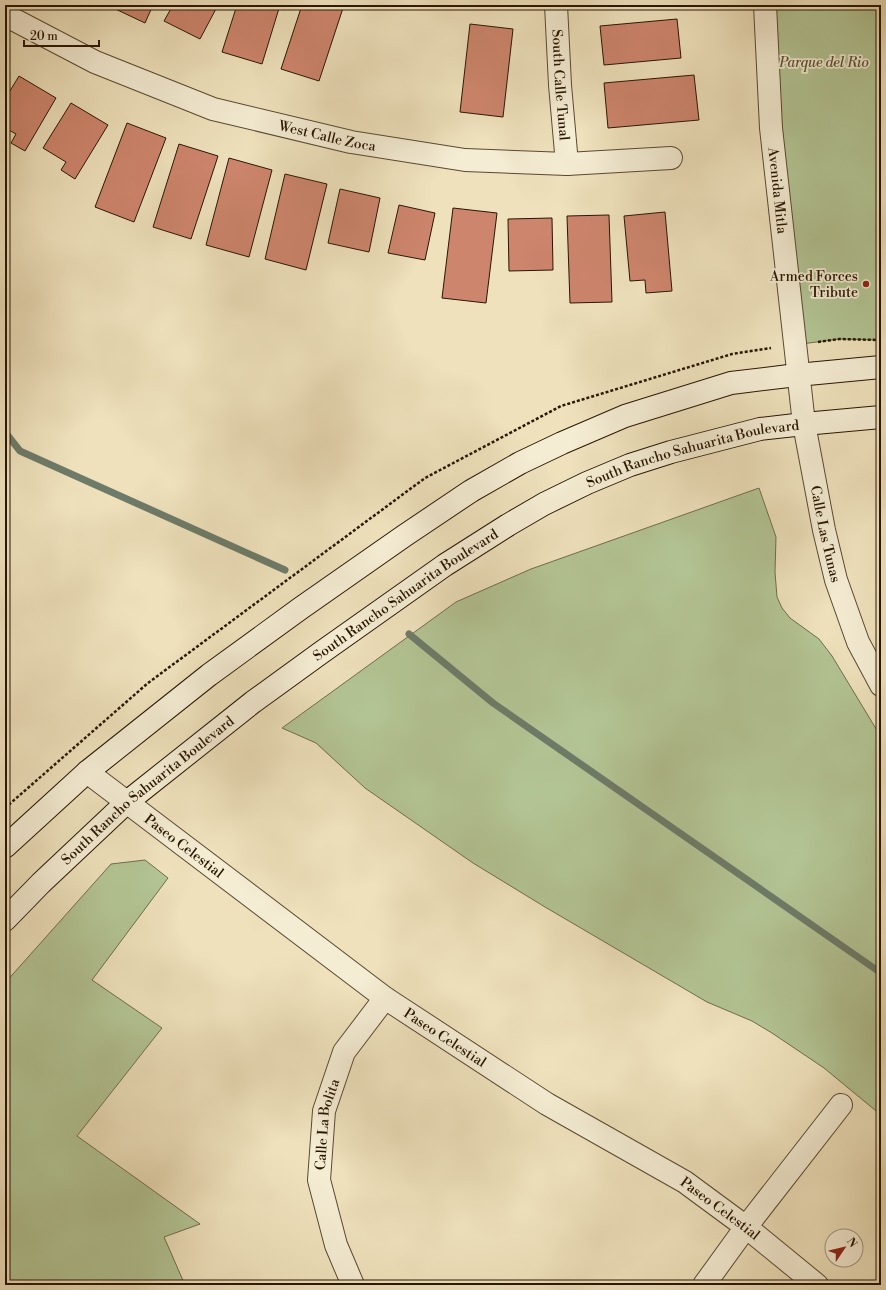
<svg xmlns="http://www.w3.org/2000/svg" width="886" height="1290" font-family="'Libre Bodoni',serif">
	<style>
		.green { fill: #b3c494; stroke: #6e6d4b }
		.lines { fill: none; stroke-linecap: round; stroke-linejoin: round }
		.stream { stroke: #6d7b68; stroke-width: 7 }
		.building { fill: #cd856d; stroke: #291602 }
		.street-casing { stroke: #5a4930; stroke-width: 24 }
		.secondary-casing { stroke: #291602; stroke-width: 24 }
		.path { stroke: #291602; stroke-width: 2.5; stroke-dasharray: 3 2; stroke-linecap: butt }
		.street { stroke: #f4ecd3; stroke-width: 22 }
		.secondary { stroke: #f4ecd3; stroke-width: 22 }
		.poi-dot { fill: #8f2418; stroke: #f4ecd3; stroke-width: 1.5 }
		.labels { text-anchor: middle; stroke-width: 3.5; stroke-linejoin: round; paint-order: stroke }
		.park-label { font-size: 14px; font-style: italic; fill: #595335; stroke: #f4ecd3 }
		.street-label { font-size: 14px; fill: #291602; stroke: #f4ecd3 }
		.poi-label { font-size: 14px; fill: #291602; stroke: #f4ecd3; text-anchor: end }
	</style>
	<rect width="100%" height="100%" fill="#eee1bc"/>
	<filter id="stains"><feTurbulence type="fractalNoise" baseFrequency=".005" numOctaves="4"/><feColorMatrix values="0 0 0 0 .2 0 0 0 0 .09 0 0 0 0 .02 0 0 0 .5 -.17"/></filter>
	<radialGradient id="worn" r=".72"><stop offset=".6" stop-color="#630" stop-opacity="0"/><stop offset="1" stop-color="#630" stop-opacity=".3"/></radialGradient>
	<g class="green">
		<path d="M765 5H881V340L839 339 794 345Z"/>
		<path d="M759 488 776 537 775 572 777 597 782 608 790 618 819 639 832 656 881 737V1115L824 1068 772 1033 752 1021 707 1002 545 907 473 863 365 788 316 743 282 728 456 602 531 569Z"/>
		<path d="M145 860 168 878 92 980 162 1028 77 1136 200 1224 164 1237 185 1285H5V983L111 864Z"/>
	</g>
	<g class="lines">
		<g class="stream">
			<path d="M5 432 20 451 285 570"/>
			<path d="M409 634 493 703 881 973"/>
		</g>
	</g>
	<g class="building">
		<path d="M109 5H153L145 23 109 6Z"/>
		<path d="M173 5H218L200 39 164 21Z"/>
		<path d="M237 5H280L262 64 222 52Z"/>
		<path d="M302 5H344L319 81 281 69Z"/>
		<path d="M599 5H684V7Z"/>
		<path d="M677 19 681 58 604 65 600 26Z"/>
		<path d="M470 24 513 29 503 117 460 112Z"/>
		<path d="M694 75 699 120 608 128 604 83Z"/>
		<path d="M19 76 56 98 25 151 11 143 16 134 5 128V99Z"/>
		<path d="M71 103 108 125 75 179 61 170 66 162 43 148Z"/>
		<path d="M127 123 166 138 134 222 95 207Z"/>
		<path d="M179 144 218 156 191 239 153 227Z"/>
		<path d="M229 158 272 170 249 257 206 245Z"/>
		<path d="M285 174 327 184 306 270 265 259Z"/>
		<path d="M340 189 380 198 369 252 328 243Z"/>
		<path d="M399 205 435 213 425 260 388 253Z"/>
		<path d="M453 208 497 213 486 303 442 298Z"/>
		<path d="M665 212 672 291 646 293 645 280 630 281 624 216Z"/>
		<path d="M609 215 612 302 570 303 567 216Z"/>
		<path d="M552 218 553 270 509 271 508 219Z"/>
	</g>
	<g class="lines">
		<g class="street-casing">
			<g id="street">
				<path id="s1" d="M556 5 560 85 567 164"/>
				<path id="s2" d="M765 5 771 128 804 424 824 530 836 580 858 642 881 685"/>
				<path id="s3" d="M5 15 95 62 213 109 351 142 465 160 567 164 671 158"/>
				<path id="s4" d="M87 772 385 998 547 1104 685 1182 746 1227 817 1285"/>
				<path id="s5" d="M353 1285 336 1245 319 1180 324 1111 344 1052 385 998"/>
				<path d="M704 1285 746 1227 841 1105"/>
			</g>
		</g>
		<g class="secondary-casing">
			<g id="secondary">
				<path d="M5 847 87 772 209 675 301 608 404 536 471 491 520 463 562 443 625 416 731 383 797 375 881 367"/>
				<path id="s6" d="M5 920 41 883 127 802 253 702 322 652 445 565 508 525 544 504 587 483 630 465 671 452 760 429 804 424 881 417"/>
			</g>
		</g>
		<g class="path">
			<path d="M818 342 839 339 881 340"/>
			<path d="M5 808 148 683 425 478 561 406 732 354 771 348"/>
		</g>
		<use href="#street" class="street"/>
		<use href="#secondary" class="secondary"/>
	</g>
	<circle class="poi-dot" cx="866" cy="284" r="4"/>
	<g class="labels">
		<g class="park-label">
			<text x="824" y="67">Parque del Rio</text>
		</g>
		<g class="street-label">
			<text dy="5" stroke="none"><textPath href="#s1" startOffset="80">South Calle Tunal</textPath></text>
			<text dy="5" stroke="none"><textPath href="#s3" startOffset="346">West Calle Zoca</textPath></text>
			<text dy="5" stroke="none"><textPath href="#s2" startOffset="186">Avenida Mitla</textPath></text>
			<text dy="5" stroke="none"><textPath href="#s6" startOffset="841">South Rancho Sahuarita Boulevard</textPath></text>
			<text dy="5" stroke="none"><textPath href="#s2" startOffset="533">Calle Las Tunas</textPath></text>
			<text dy="5" stroke="none"><textPath href="#s6" startOffset="517">South Rancho Sahuarita Boulevard</textPath></text>
			<text dy="5" stroke="none"><textPath href="#s6" startOffset="193">South Rancho Sahuarita Boulevard</textPath></text>
			<text dy="5" stroke="none"><textPath href="#s4" startOffset="122">Paseo Celestial</textPath></text>
			<text dy="5" stroke="none"><textPath href="#s4" startOffset="446">Paseo Celestial</textPath></text>
			<text dy="5" stroke="none"><textPath href="#s5" startOffset="167">Calle La Bolita</textPath></text>
			<text dy="5" stroke="none"><textPath href="#s4" startOffset="770">Paseo Celestial</textPath></text>
		</g>
		<g class="poi-label">
			<text x="858" y="281">Armed Forces<tspan x="858" dy="16">Tribute</tspan></text>
		</g>
	</g>
	<rect width="886" height="1290" fill="none" stroke="#eee1bc" stroke-width="20"/>
	<rect x="6" y="6" width="874" height="1278" fill="none" stroke="#291602" stroke-width="2"/>
	<rect x="10" y="10" width="866" height="1270" fill="none" stroke="#291602"/>
	<g transform="translate(844 1248) rotate(55)"><circle r="19" fill="#f4ecd3" stroke="#a3967f"/>
	<path d="M0-3L7 15L0 10L-7 15Z" fill="#8f2418"/>
	<text y="-6" font-size="11" font-weight="bold" text-anchor="middle" fill="#291602">N</text>
	</g>
	<path d="M24 40v6h75v-6" fill="none" stroke="#291602" stroke-width="2"/>
	<text x="30" y="40" font-size="12" fill="#291602" stroke="#f4ecd3" stroke-width="3" paint-order="stroke">20 m</text>
	<rect width="100%" height="100%" filter="url(#stains)"/>
	<rect width="100%" height="100%" fill="url(#worn)"/>
</svg>
